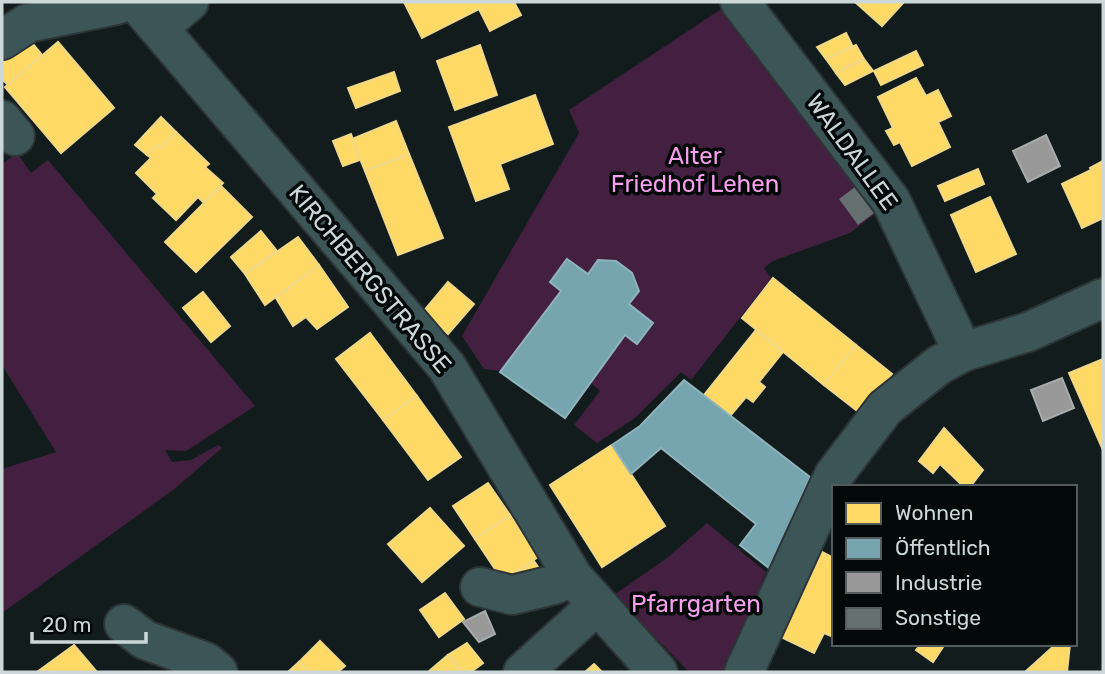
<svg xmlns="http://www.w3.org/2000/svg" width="1105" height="674" font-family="Rubik,sans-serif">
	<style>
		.green { fill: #432040 }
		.homes { fill: #ffd966; stroke: #efd888; stroke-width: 2 }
		.public { fill: #76a5af; stroke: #90b4bb; stroke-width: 2 }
		.industry { fill: #999; stroke: #a8acac; stroke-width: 2 }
		.building { fill: #677071 }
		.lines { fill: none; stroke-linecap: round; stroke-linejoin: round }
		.minor-casing { stroke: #2d3536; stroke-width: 42 }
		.minor { stroke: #3c5658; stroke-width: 38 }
		.labels { text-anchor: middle; stroke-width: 7; stroke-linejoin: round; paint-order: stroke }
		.street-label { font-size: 24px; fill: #cbd7d8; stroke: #030809 }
		.park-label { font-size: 24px; fill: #f69eeb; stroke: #030809 }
	</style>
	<rect width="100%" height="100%" fill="#121c1d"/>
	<g class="green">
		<path d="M724 7 876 213 850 233 773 261 764 268 771 278 691 380 681 372 635 418 597 443 574 425 600 391 591 383 625 335 637 344 653 323 629 304 639 291C630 268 624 261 599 260L588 274 567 259 550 282 561 291 501 371 484 369 462 336 579 133 569 110Z"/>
		<path d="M17 153 31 173 48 160 255 406 186 451 165 450 172 462 191 460 218 445 222 448 173 490 2 613V469L56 452 2 365V164Z"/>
		<path d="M707 523 766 572 725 672H689L614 595 667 558Z"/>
	</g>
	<g class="homes">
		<path d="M404 2H514L521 15 490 31 479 9 422 38Z"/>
		<path d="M855 2H904L882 26Z"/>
		<path d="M846 33 853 47 826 59 817 47Z"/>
		<path d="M28 38 42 55 8 85 2 79V61Z"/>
		<path d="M58 42 114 108 61 153 5 87Z"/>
		<path d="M480 45 497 95 455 110 437 61Z"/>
		<path d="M856 45 864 59 836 73 826 59Z"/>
		<path d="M916 51 923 65 881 85 874 71Z"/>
		<path d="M864 59 873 71 845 85 836 73Z"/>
		<path d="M394 72 400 91 356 108 348 88Z"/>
		<path d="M916 78 926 96 938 90 951 116 938 122 950 147 912 166 900 142 894 145 886 131 893 128 878 97Z"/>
		<path d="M535 95 553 144 500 164 509 189 476 201 449 127Z"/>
		<path d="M161 117 176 132 161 148 157 145 147 155 135 145Z"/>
		<path d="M396 121 409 154 365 171 352 139Z"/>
		<path d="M176 132 209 164 205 167 223 183 204 203 198 197 176 220 153 198 157 194 136 173 151 158 147 155 157 145 161 148Z"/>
		<path d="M351 134 360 160 343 166 333 141Z"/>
		<path d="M409 154 443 238 398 255 365 171Z"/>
		<path d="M1103 161V218L1082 228 1062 184 1091 170 1090 168Z"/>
		<path d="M978 169 984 184 945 201 938 186Z"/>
		<path d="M221 186 252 217 196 272 165 242Z"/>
		<path d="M990 197 1016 254 976 272 951 215Z"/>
		<path d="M261 231 277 251 245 274 231 257Z"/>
		<path d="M298 237 319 265 265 305 245 274Z"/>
		<path d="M319 265 348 307 317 329 306 317 293 326 276 298Z"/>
		<path d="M773 278 856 345 824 385 742 318Z"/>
		<path d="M448 282 474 304 448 334 423 312Z"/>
		<path d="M203 292 230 326 211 342 183 308Z"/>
		<path d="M756 330 783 352 759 382 765 387 753 402 746 397 730 416 704 395Z"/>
		<path d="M370 333 417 396 383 420 336 359Z"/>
		<path d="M856 345 892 374 860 413 824 385Z"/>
		<path d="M1103 359V450L1069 373Z"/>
		<path d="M417 396 461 457 428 480 383 420Z"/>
		<path d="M944 428 983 470 970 487H964L940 464 933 473 919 461Z"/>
		<path d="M612 445 665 526 602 567 550 485Z"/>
		<path d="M488 483 510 515 475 539 453 506Z"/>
		<path d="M430 508 464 546 422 582 388 544Z"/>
		<path d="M510 515 538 557 503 581 475 539Z"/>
		<path d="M822 552 834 558V613L832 617 834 618V629L831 636 824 633 814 653 781 637Z"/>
		<path d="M534 561 547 580 506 579Z"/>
		<path d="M445 593 464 619 439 637 420 610Z"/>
		<path d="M320 641 345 666 338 672H309L299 662Z"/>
		<path d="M467 643 483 663 471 672H462L448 655Z"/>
		<path d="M921 644H945L933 662 916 650Z"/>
		<path d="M1056 644H1070L1067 672H1025Z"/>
		<path d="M74 645 97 672H37Z"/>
		<path d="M448 655 462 672H428Z"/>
		<path d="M299 662 309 672H288Z"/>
		<path d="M594 664 602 672H585Z"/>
	</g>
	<g class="public">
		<path d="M567 259 588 274 598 260 616 261 632 273 639 291 629 304 653 323 637 344 625 335 565 418 500 372 561 291 550 282Z"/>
		<path d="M684 380 810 477 770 569 740 545 756 524 661 448 631 474 612 445 640 426Z"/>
	</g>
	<g class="industry">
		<path d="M1046 135 1060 166 1028 182 1013 151Z"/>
		<path d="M1062 378 1074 408 1043 421 1031 390Z"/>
		<path d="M485 611 495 634 479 642 463 622Z"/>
	</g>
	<path class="building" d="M855 187 874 213 858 225 839 199Z"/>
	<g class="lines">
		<g class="minor-casing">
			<g id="minor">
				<path d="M136 2 447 367 573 577 658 672"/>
				<path d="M740 2 891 201 963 352"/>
				<path d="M158 28 189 2"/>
				<path d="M2 40 28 23 117 5 121 2"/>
				<path d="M2 120 15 136"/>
				<path d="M480 587 512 595 553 585 573 577"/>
				<path d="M124 624 145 640 206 662 218 672"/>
				<path d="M523 672 596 606"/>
				<path d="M744 672 834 475 885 408 939 365 963 352 1028 332 1103 298"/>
			</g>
		</g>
		<use href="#minor" class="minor"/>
	</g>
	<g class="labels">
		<g class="street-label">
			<text transform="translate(852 152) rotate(54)" y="8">WALDALLEE</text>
			<text transform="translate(370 279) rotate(50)" y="8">KIRCHBERGSTRASSE</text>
		</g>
		<g class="park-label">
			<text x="695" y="164">Alter<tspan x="695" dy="28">Friedhof Lehen</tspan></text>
			<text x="696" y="612">Pfarrgarten</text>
		</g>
	</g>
	<rect width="1105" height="674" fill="none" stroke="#cbd7d8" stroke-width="7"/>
	<rect x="832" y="485" width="245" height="161" fill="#030809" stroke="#535b5c" stroke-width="2"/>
	<rect x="846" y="503" width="35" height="21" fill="#ffd966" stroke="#535b5c" stroke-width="2"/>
	<text x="895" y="520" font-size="21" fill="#cbd7d8">Wohnen</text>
	<rect x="846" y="538" width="35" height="21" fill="#76a5af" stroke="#535b5c" stroke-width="2"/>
	<text x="895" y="555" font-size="21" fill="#cbd7d8">Öffentlich</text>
	<rect x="846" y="572" width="35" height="21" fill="#999999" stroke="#535b5c" stroke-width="2"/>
	<text x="895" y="590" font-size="21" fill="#cbd7d8">Industrie</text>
	<rect x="846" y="608" width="35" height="21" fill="#677071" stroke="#535b5c" stroke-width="2"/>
	<text x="895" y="625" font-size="21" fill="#cbd7d8">Sonstige</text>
	<path d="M32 632v10h114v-10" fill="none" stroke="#cbd7d8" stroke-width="3.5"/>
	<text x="42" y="632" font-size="21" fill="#cbd7d8" stroke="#030809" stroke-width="5" paint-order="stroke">20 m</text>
</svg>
